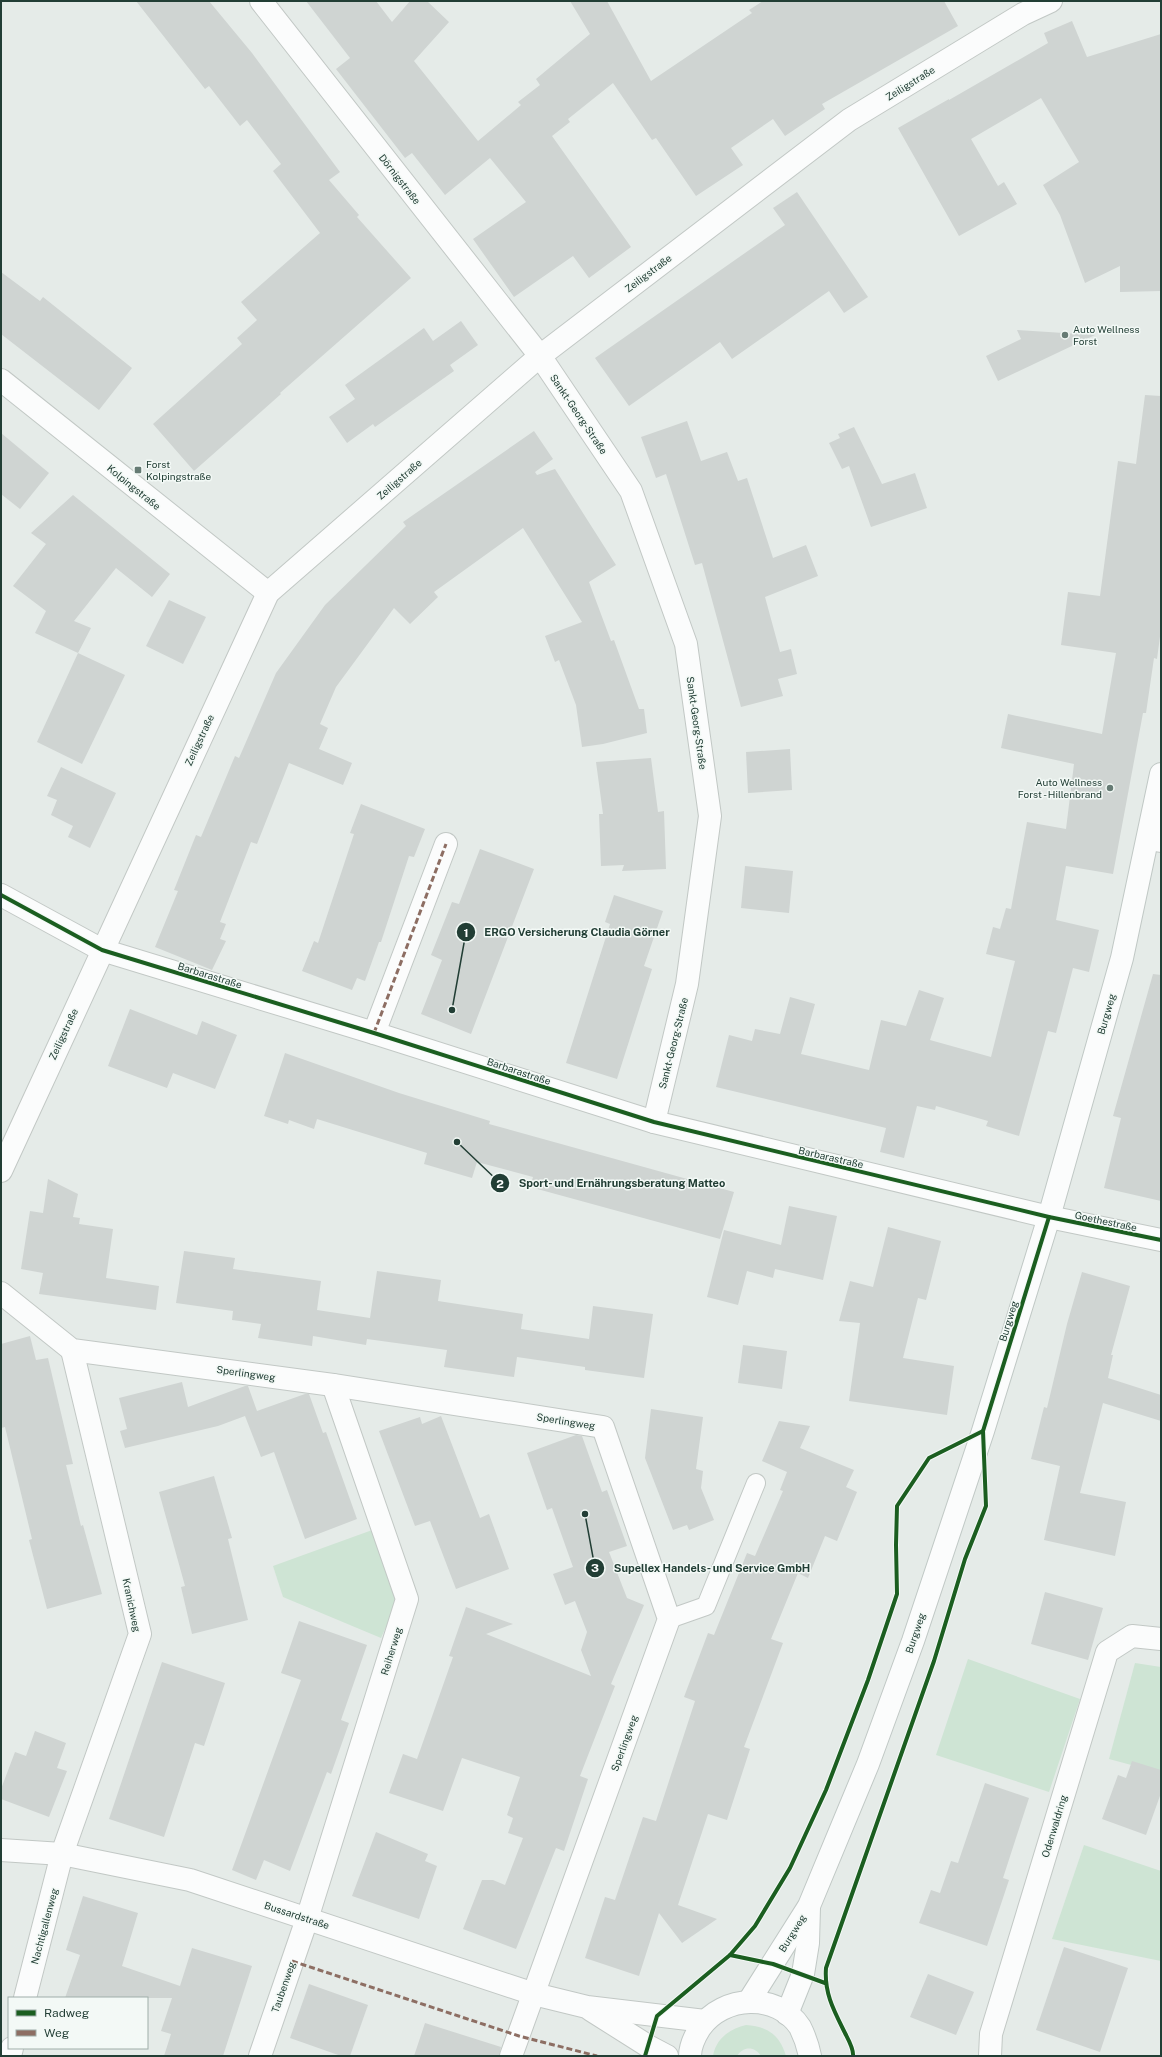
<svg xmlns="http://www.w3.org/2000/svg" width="1162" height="2057" font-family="'Public Sans',sans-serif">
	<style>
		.green { fill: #cee4d4 }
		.building { fill: #cfd4d2 }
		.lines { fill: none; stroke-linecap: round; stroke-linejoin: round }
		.lane-casing { stroke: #c2c8c5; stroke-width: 20 }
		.street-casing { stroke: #c2c8c5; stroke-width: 24 }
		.secondary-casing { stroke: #c0c8c5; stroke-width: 24 }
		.lane { stroke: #fbfcfc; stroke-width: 18 }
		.street { stroke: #fbfcfc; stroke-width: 22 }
		.secondary { stroke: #fbfcfc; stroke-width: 22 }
		.quiet { stroke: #8d6e63; stroke-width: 3; stroke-dasharray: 6 3; stroke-linecap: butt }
		.cycleway-casing { stroke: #f3f9f6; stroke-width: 6 }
		.cycleway { stroke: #1b5e20; stroke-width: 4 }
		.poi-dot { fill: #667b74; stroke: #f3f9f6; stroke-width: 1.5 }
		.labels { text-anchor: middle; stroke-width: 3; stroke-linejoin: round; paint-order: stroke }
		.street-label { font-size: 10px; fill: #223e35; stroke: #f3f9f6 }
		.poi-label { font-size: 10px; fill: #223e35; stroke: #f3f9f6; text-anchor: start }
		.leader { fill: none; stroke: #223e35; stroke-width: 1.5 }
		.callout-dot { fill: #223e35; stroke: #f3f9f6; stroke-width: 1.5 }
		.mark-label { font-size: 12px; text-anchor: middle; font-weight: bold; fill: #fff }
		.callout-label { font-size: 11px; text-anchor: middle; font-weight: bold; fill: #223e35; stroke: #f3f9f6; stroke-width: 3; stroke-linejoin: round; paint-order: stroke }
	</style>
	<rect width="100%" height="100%" fill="#e5ebe8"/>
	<g class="green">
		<path d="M375 1529 398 1600 381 1638 283 1597 273 1566Z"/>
		<path d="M968 1659 1080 1699 1049 1792 936 1755Z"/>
		<path d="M1135 1663 1161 1667V1773L1109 1759Z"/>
		<path d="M1084 1845 1161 1871V1961L1052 1939Z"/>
		<path d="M746 2025C767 2026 780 2035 786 2056H761C755 2046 743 2046 737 2056H713C716 2038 730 2029 746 2025Z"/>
	</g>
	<g class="building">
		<path d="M136 1H209L252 53 340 172 329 180 359 215 357 217 411 278 280 393 281 394 194 471 153 424 242 344 237 338 257 320 241 302 320 233 273 171 281 164 247 120 240 126 209 86 205 89Z"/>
		<path d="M306 1H376L392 22 410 1H427L449 22 414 61 478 141 521 105 518 102 540 85 536 79 590 34 570 1H607L651 81 752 13 749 10 763 1H944L958 26 822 104 825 109 785 136 773 119 731 148 743 165 696 196 656 138 652 140 613 83 568 119 570 122 552 136 631 247 589 278 573 256 514 297 473 239 526 202 490 158 445 195 412 153 405 158 336 69 350 58Z"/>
		<path d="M1072 21 1087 57 1161 34V291L1120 292V266L1085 283 1060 215 1043 185 1079 162 1041 98 971 139 998 186 1004 182 1017 204 959 236 898 128 949 99V100L1048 43 1044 33Z"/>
		<path d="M797 192 868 297 844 313 829 291 732 359 720 342 629 406 595 358 785 225 773 208Z"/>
		<path d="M1 272 40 301 43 297 132 368 99 410 1 334Z"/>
		<path d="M461 321 478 345 450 365 454 371 375 427 373 424 347 443 329 417 355 399 345 385 424 328 433 341Z"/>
		<path d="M1017 330 1095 335 998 381 986 356 1021 339Z"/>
		<path d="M1145 395 1161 396V629L1157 659 1154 658 1146 713H1143L1113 874 1066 866 1056 920 1099 930 1089 972 1073 968 1056 1033 1048 1031 1019 1136 986 1126 988 1121 936 1106 935 1110 917 1106 904 1158 880 1152 886 1128 716 1087 729 1035 752 1041 755 1029 780 1034 790 997 815 1004 801 1054 869 1070 881 1020 906 1026 919 990 944 998 930 1040 991 1057 1015 961 986 954 993 927 1000 929 1006 908 1011 909 1027 822 1066 829 1074 764 1001 748 1008 714 1102 734 1116 653 1061 645 1068 592 1100 596 1118 461 1136 464Z"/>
		<path d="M687 421 701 461 727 452 738 481 747 478 773 558 806 545 818 576 765 597 780 652 791 649 797 674 778 679 783 696 741 707 702 563 695 565 666 474 656 478 641 437Z"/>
		<path d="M854 427 882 484 915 473 927 508 871 527 849 466 842 469 829 443 840 438 838 434Z"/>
		<path d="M534 431 553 459 535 472 537 475 555 469 616 565 589 582 611 641 614 640 639 709H644L647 733 603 744 582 747 576 705 559 660 555 662 545 636 582 622 523 528 434 592 438 597 410 624 394 608 336 687 320 724 328 728 319 749 352 763 343 785 289 763 257 844 251 842 220 922 226 924 220 939 226 941 212 970 155 947 178 891 174 890 196 835 201 837 235 756 239 758 276 673 325 605 406 526 403 522Z"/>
		<path d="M1 433 49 473 20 509 1 494Z"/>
		<path d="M73 495 170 574 152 597 116 568 74 621 91 628 78 653 35 633 46 611 13 586 46 544 31 533Z"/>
		<path d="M169 600 206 617 183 664 146 646Z"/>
		<path d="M78 653 125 675 82 764 37 742Z"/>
		<path d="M790 749 792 790 748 793 746 752Z"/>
		<path d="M651 758 658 812 664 811 666 869 622 871 624 865 601 866 599 814H603L596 762Z"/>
		<path d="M61 767 116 793 90 848 68 837 73 826 51 815 57 800 47 796Z"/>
		<path d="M361 804 425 829 414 857 409 856 381 942H379L365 981 357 978 352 990 302 971 314 941 318 943 354 834 350 833Z"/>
		<path d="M480 849 534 869 471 1034 421 1014 442 960 431 955 452 902 459 904Z"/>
		<path d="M745 866 793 871 789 913 741 908Z"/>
		<path d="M614 895 663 911 644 966 652 969 617 1079 566 1063 610 924 605 922Z"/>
		<path d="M1153 974 1161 975V1201L1104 1188 1121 1118 1113 1116Z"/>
		<path d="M130 1009 197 1035 202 1021 237 1035 215 1089 173 1073 167 1088 108 1066Z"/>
		<path d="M285 1053 399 1093 490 1121 489 1124 734 1192 720 1239 530 1187 533 1177 477 1162 472 1178 424 1164 427 1153 317 1119 314 1129 289 1120 288 1124 264 1116Z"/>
		<path d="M48 1179 78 1194 73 1217 80 1218 79 1224 113 1229 106 1278 159 1286 156 1310 39 1294 43 1273 21 1269 30 1211 43 1213Z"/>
		<path d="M789 1206 837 1216 823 1280 775 1269 773 1278 747 1271 738 1305 707 1297 724 1230 781 1245Z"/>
		<path d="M888 1227 941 1241 926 1300 918 1298 903 1358 954 1366 947 1415 849 1401 860 1323 839 1321 850 1281 873 1287Z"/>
		<path d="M184 1251 235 1258 233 1269 321 1281 317 1310 370 1318 377 1271 441 1280 438 1301 523 1314 521 1329 589 1339 593 1306 653 1314 644 1378 585 1370V1367L517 1357 514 1377 444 1367 447 1350 367 1339 366 1345 313 1336 312 1346 258 1338 261 1324 232 1320 233 1311 176 1303Z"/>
		<path d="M1082 1272 1130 1286 1111 1355H1113L1108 1378 1161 1395V1421L1103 1403 1080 1493 1126 1502 1115 1556 1044 1540 1060 1466 1031 1459 1044 1407 1047 1408 1067 1324Z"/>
		<path d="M30 1336 36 1360 48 1358 73 1464 66 1465 81 1526 83 1525 102 1594 47 1609 29 1540 32 1539 5 1427 1 1428V1344Z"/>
		<path d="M743 1345 787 1351 782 1389 738 1383Z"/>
		<path d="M182 1382 188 1407 245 1386H248L257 1411 305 1394H309L323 1433 326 1432 357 1519 305 1539 274 1452 261 1457 245 1416 218 1426 125 1448 120 1431 127 1429 119 1398Z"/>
		<path d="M651 1409 703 1417 696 1469 703 1471 701 1488 714 1520 689 1530 687 1525 673 1530 645 1458Z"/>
		<path d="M441 1416 480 1518 489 1514 509 1569 456 1589 430 1521 415 1526 379 1431 420 1417 422 1424Z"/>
		<path d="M779 1421 810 1426 800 1448 854 1470 846 1487 857 1492 837 1541 825 1536 808 1578 798 1573 771 1639 783 1643 744 1747 750 1749 727 1820 708 1814 678 1905 717 1919 682 1943 659 1913 639 1976 585 1958 605 1897 615 1900 643 1817 656 1821 695 1701 684 1697 708 1633 714 1635 747 1553 755 1556 783 1491 780 1490 787 1472 762 1461Z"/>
		<path d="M576 1435 582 1436 602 1492 607 1490 627 1546 609 1552 627 1598 644 1605 611 1684 615 1686 580 1776 588 1779 564 1851 556 1848 516 1949 463 1929 482 1880H493L505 1885 523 1838 508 1833 513 1818 507 1815 520 1777 462 1758 443 1811 389 1793 403 1754 417 1759 453 1657 449 1656 466 1607 513 1624 486 1634 591 1676 581 1650 587 1632 575 1601 565 1605 553 1574 573 1567 552 1508 547 1510 527 1453Z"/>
		<path d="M214 1476 232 1538 228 1539 248 1620 192 1634 181 1587 185 1586 159 1492Z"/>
		<path d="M1045 1592 1103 1608 1088 1660 1031 1644Z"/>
		<path d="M299 1621 367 1645 341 1720 349 1723 331 1774 327 1772 290 1871 264 1860 256 1880 232 1870 301 1680 281 1673Z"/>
		<path d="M162 1662 225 1683 204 1746 195 1743 164 1837 109 1819Z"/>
		<path d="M35 1731 66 1743 57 1768 67 1771 49 1817 1 1799V1789L15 1752 26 1756Z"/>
		<path d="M1132 1761 1161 1770V1793L1146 1835 1102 1819 1118 1775 1126 1778Z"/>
		<path d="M985 1783 1029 1798 1003 1878 1009 1880 987 1946 919 1923 931 1890 940 1893 951 1861 958 1863Z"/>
		<path d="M376 1832 428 1854 425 1861 437 1866 419 1919 352 1896Z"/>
		<path d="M83 1896 138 1913 122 1966 180 1986 192 1948 252 1966 223 2056H164L171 2034 161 2031 172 1998H65L80 1955 66 1950Z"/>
		<path d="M1064 1947 1128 1968 1100 2052 1036 2030Z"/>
		<path d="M928 1974 974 1992 956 2035 910 2017Z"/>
		<path d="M309 1984 368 2005 350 2056H341L290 2038Z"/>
		<path d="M425 2023 501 2047 499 2056H414Z"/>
	</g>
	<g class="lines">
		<g class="lane-casing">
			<path id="lane" d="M669 1619 706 1606 756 1483"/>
		</g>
		<g class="street-casing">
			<g id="street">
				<path d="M261 1 540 356 631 491 686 644 710 816 687 984 654 1122"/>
				<path d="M1 380 268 593"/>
				<path d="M1149 839 1161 841"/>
				<path d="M1 895 102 950 374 1033 654 1122 1049 1217 1161 1240"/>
				<path d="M374 1033 446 844"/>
				<path d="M1 1171 268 593 540 356 849 120 1023 14 1051 1"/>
				<path d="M1 1293 72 1350 333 1385 603 1427 669 1619 511 2056"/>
				<path d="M1 1850 62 1854 190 1880 534 1994 587 2007 705 2021"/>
				<path d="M25 1998 62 1854 140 1634 72 1350"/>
				<path d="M591 2010 648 2046 667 2056"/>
				<path d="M10 2056 12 2048"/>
				<path d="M260 2056 307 1919 407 1599 333 1385"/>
				<path d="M990 2056 991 2034 1107 1652 1132 1636 1161 1639"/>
			</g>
		</g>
		<g class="secondary-casing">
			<g id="secondary">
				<path d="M749 2001 809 1906 868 1764 913 1641 983 1431 1049 1217 1122 958 1161 774"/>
				<path d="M787 2014 803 1974 808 1943 809 1907"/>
				<path d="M690 2056C690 2046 695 2036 700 2028 723 1995 777 1992 800 2027 805 2037 808 2046 810 2056"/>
			</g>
		</g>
		<use href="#lane" class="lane"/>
		<use href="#street" class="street"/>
		<use href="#secondary" class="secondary"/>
		<g class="quiet">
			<path d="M374 1033 446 844"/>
			<path d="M292 1961 519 2036 597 2056"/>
		</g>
		<g class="cycleway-casing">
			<g id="cycleway">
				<path d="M1 895 102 950 374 1033 654 1122 1049 1217 1161 1240"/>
				<path d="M730 1955 773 1964 825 1983"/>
				<path d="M645 2056 657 2016 730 1955 755 1926 790 1868 826 1790 868 1680 897 1594 896 1545 897 1506 929 1458 983 1431"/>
				<path d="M853 2056C854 2049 848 2039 845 2033 834 2011 824 1993 826 1968L934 1661 965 1559 986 1506 983 1431 1049 1217"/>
			</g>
		</g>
		<use href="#cycleway" class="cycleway"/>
	</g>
	<g class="poi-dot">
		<circle cx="1065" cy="335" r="4"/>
		<rect x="134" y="466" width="8" height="8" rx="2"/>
		<circle cx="1110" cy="788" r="4"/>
	</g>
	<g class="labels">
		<g class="street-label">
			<text transform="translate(910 83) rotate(-32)" y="4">Zeiligstraße</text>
			<text transform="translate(400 179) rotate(52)" y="4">Dörnigstraße</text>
			<text transform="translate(648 273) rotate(-37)" y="4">Zeiligstraße</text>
			<text transform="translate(579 414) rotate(56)" y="4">Sankt-Georg-Straße</text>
			<text transform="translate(399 479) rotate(-41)" y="4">Zeiligstraße</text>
			<text transform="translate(134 487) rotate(39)" y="4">Kolpingstraße</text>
			<text transform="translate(697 723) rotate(82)" y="4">Sankt-Georg-Straße</text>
			<text transform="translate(199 740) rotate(-65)" y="4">Zeiligstraße</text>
			<text transform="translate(210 975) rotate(17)" y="4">Barbarastraße</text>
			<text transform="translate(1106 1014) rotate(-74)" y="4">Burgweg</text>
			<text transform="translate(63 1034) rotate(-65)" y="4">Zeiligstraße</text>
			<text transform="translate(673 1043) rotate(-76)" y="4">Sankt-Georg-Straße</text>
			<text transform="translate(519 1071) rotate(18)" y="4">Barbarastraße</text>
			<text transform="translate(831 1157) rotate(13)" y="4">Barbarastraße</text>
			<text transform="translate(1106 1221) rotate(12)" y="4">Goethestraße</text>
			<text transform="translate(1008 1321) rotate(-73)" y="4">Burgweg</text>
			<text transform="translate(246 1373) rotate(8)" y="4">Sperlingweg</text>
			<text transform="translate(566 1421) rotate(9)" y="4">Sperlingweg</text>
			<text transform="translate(132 1605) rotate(78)" y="4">Kranichweg</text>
			<text transform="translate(915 1633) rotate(-71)" y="4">Burgweg</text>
			<text transform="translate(391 1651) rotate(-73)" y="4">Reiherweg</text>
			<text transform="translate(624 1743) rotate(-70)" y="4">Sperlingweg</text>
			<text transform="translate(1054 1826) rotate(-73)" y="4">Odenwaldring</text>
			<text transform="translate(297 1915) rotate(18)" y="4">Bussardstraße</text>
			<text transform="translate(44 1926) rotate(-75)" y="4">Nachtigallenweg</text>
			<text transform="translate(792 1933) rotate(-58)" y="4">Burgweg</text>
			<text transform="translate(283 1987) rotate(-71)" y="4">Taubenweg</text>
		</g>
		<g class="poi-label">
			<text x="1073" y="333">Auto Wellness<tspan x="1073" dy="12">Forst</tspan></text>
			<text x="146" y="468">Forst<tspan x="146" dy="12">Kolpingstraße</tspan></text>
			<text x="1102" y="786" text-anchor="end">Auto Wellness<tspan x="1102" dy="12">Forst - Hillenbrand</tspan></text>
		</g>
	</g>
	<path class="leader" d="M452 1010L466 932M457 1142L500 1183M585 1514L595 1568"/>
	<g class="callout-dot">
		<circle cx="452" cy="1010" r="4"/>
		<circle cx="457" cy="1142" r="4"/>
		<circle cx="585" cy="1514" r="4"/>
		<circle cx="466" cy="932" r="10"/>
		<circle cx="500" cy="1183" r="10"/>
		<circle cx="595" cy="1568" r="10"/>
	</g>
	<g class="mark-label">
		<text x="466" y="937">1</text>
		<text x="500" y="1188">2</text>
		<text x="595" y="1572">3</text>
	</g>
	<g class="callout-label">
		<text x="577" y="936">ERGO Versicherung Claudia Görner</text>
		<text x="622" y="1187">Sport- und Ernährungsberatung Matteo</text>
		<text x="712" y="1572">Supellex Handels- und Service GmbH</text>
	</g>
	<rect width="1162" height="2057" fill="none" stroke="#223e35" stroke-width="4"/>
	<rect x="8" y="1997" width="140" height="52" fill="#f3f9f6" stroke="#9faea9"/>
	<rect x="16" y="2010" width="20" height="6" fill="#1b5e20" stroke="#9faea9"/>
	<text x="44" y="2017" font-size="12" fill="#223e35">Radweg</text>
	<rect x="16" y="2030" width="20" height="6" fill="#8d6e63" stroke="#9faea9"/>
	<text x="44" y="2037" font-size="12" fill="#223e35">Weg</text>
</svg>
